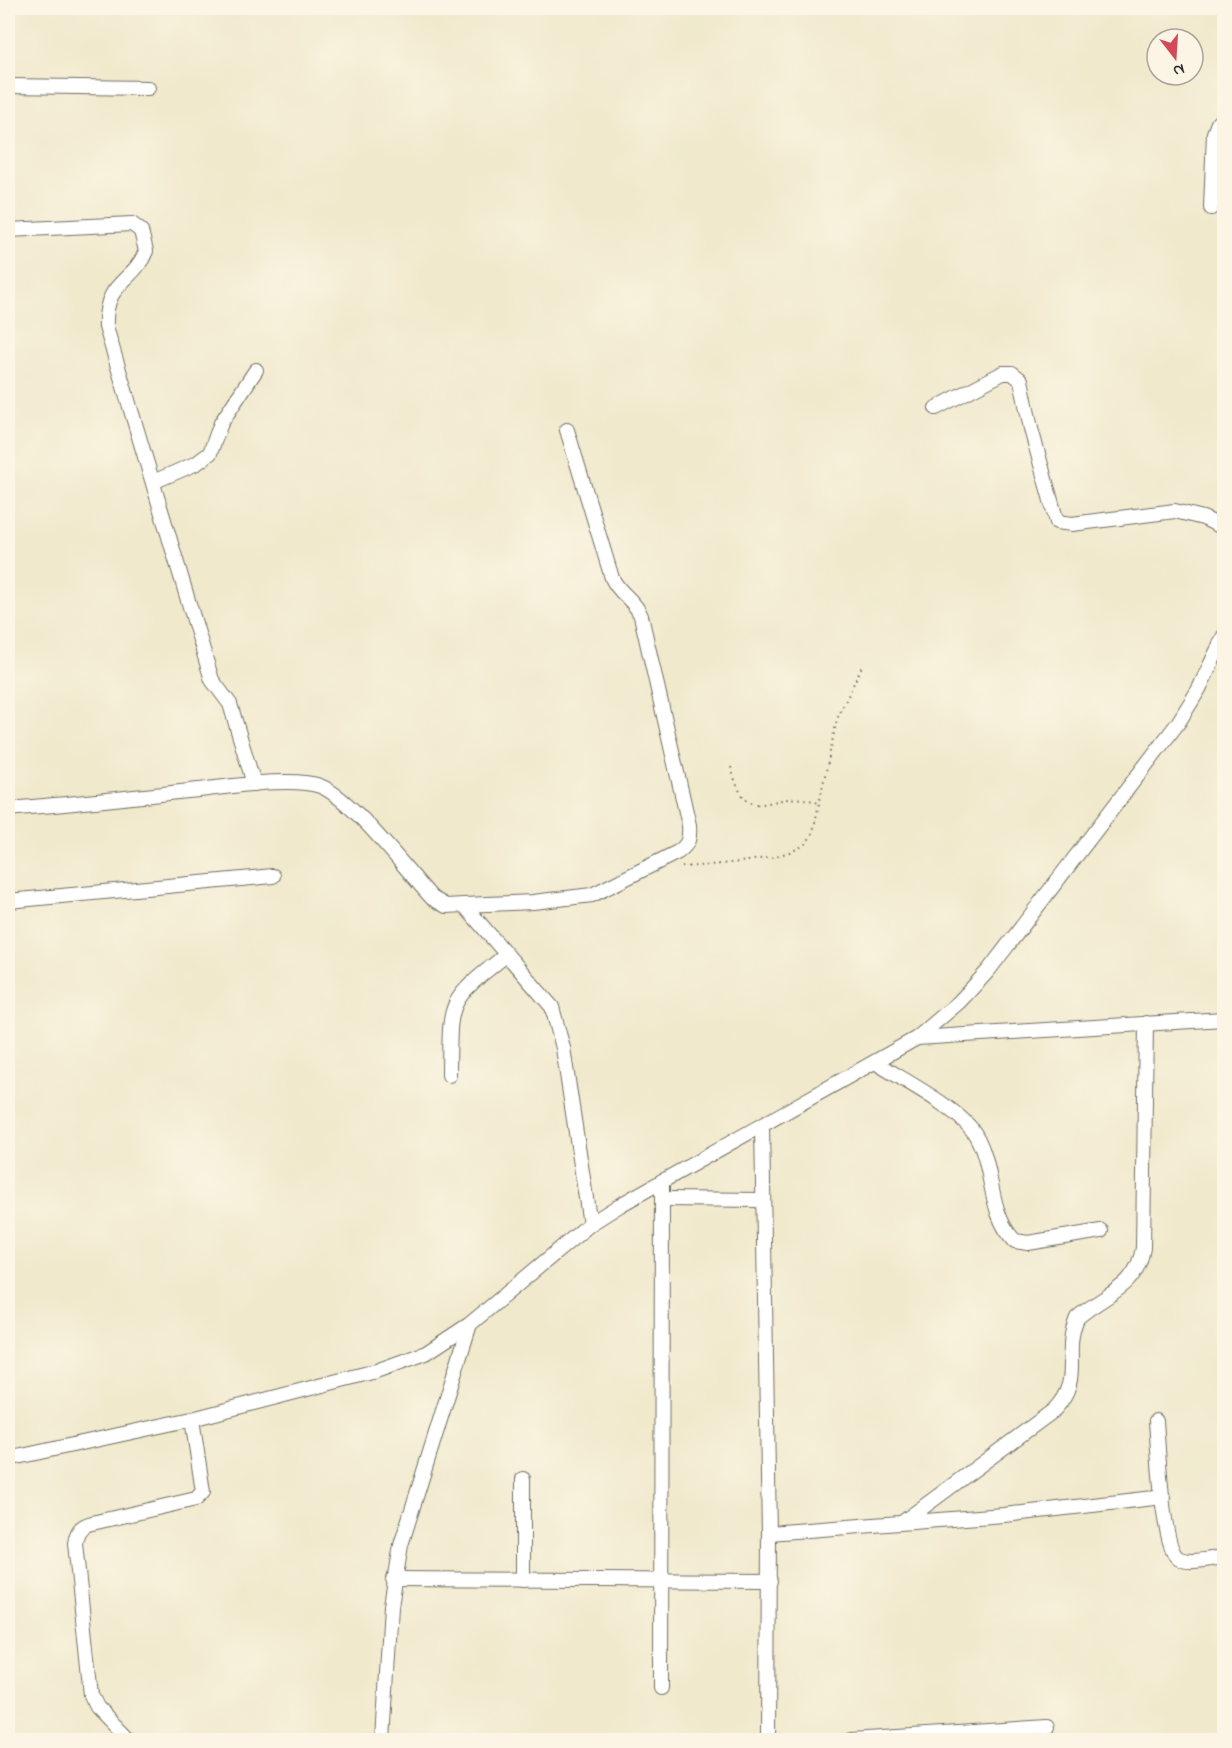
<svg xmlns="http://www.w3.org/2000/svg" width="1232" height="1748" font-family="'Indie Flower',sans-serif">
	<style>
		.lines { fill: none; stroke-linecap: round; stroke-linejoin: round }
		.minor-casing { stroke: #706e63; stroke-width: 16 }
		.path { stroke: #706e63; stroke-width: 2; stroke-dasharray: 1.5 4.5; stroke-linecap: butt }
		.minor { stroke: #fff; stroke-width: 14 }
	</style>
	<rect width="100%" height="100%" fill="#fcf5e5"/>
	<filter id="ink" filterUnits="userSpaceOnUse"><feTurbulence type="fractalNoise" baseFrequency=".0167" numOctaves="2"/><feDisplacementMap in="SourceGraphic" scale="12" xChannelSelector="R" yChannelSelector="G"/><feConvolveMatrix kernelMatrix="1 2 1 2 8 2 1 2 1" color-interpolation-filters="sRGB"/></filter>
	<filter id="wash" filterUnits="userSpaceOnUse"><feTurbulence type="fractalNoise" baseFrequency=".008" numOctaves="4" result="noise"/><feDisplacementMap in="SourceGraphic" scale="24" xChannelSelector="R" yChannelSelector="G"/><feGaussianBlur stdDeviation="1.35" result="paint"/><feColorMatrix in="noise" values="0 0 0 0 0 0 0 0 0 0 0 0 0 0 0 0 0 1.4 0 .05"/><feComposite in="paint" operator="in"/></filter>
	<g filter="url(#wash)">
		<rect width="100%" height="100%" fill="#f0e9cc"/>
	</g>
	<g filter="url(#ink)">
		<g class="lines">
			<g class="minor-casing">
				<g id="minor">
					<path d="M8 86 148 88"/>
					<path d="M1211 208 1214 133 1218 123 1224 118"/>
					<path d="M8 230 132 224 141 231 146 251C133 284 104 280 106 327L212 680 230 704 254 784"/>
					<path d="M936 408 1003 373H1012L1021 380 1031 429 1057 522 1072 524 1175 511 1203 518 1224 528"/>
					<path d="M153 482 197 463 210 453 221 423 256 370"/>
					<path d="M8 809C71 804 134 797 198 790 228 787 293 776 320 786 353 799 406 870 432 898L446 906 464 905 552 1007 563 1048 590 1224"/>
					<path d="M8 901 273 876"/>
					<path d="M464 905 533 902 592 895 678 852C689 844 690 838 689 825L641 616C635 600 619 594 612 578L567 430"/>
					<path d="M917 1038 1224 1019"/>
					<path d="M875 1062C901 1079 960 1109 975 1134 995 1167 987 1213 1015 1241L1028 1243 1101 1231"/>
					<path d="M449 1075C450 999 446 1003 506 955"/>
					<path d="M762 1125 769 1533 768 1740"/>
					<path d="M662 1199 763 1200"/>
					<path d="M1156 1421C1158 1444 1162 1547 1178 1558 1189 1565 1212 1558 1224 1557"/>
					<path d="M8 1459 192 1419 376 1371 426 1353 470 1324 590 1224 620 1205 917 1038 959 1002 988 971 1178 723 1199 689 1224 636"/>
					<path d="M903 1522 1053 1411C1085 1378 1061 1355 1077 1318 1105 1293 1136 1290 1143 1248L1146 1023"/>
					<path d="M769 1533 1004 1515 1163 1497"/>
					<path d="M393 1579 770 1581"/>
					<path d="M523 1580V1479"/>
					<path d="M661 1688 662 1181"/>
					<path d="M129 1740 97 1707 91 1695 75 1543C77 1531 80 1526 92 1523L196 1499 203 1492 192 1419"/>
					<path d="M383 1740 391 1606 401 1545 470 1324"/>
					<path d="M852 1740 1047 1727"/>
				</g>
			</g>
			<g class="path">
				<path d="M731 767C749 836 772 784 818 803"/>
				<path d="M682 867C709 865 785 861 805 844 808 841 811 836 813 832L837 719 863 664"/>
			</g>
			<use href="#minor" class="minor"/>
		</g>
	</g>
	<rect width="1232" height="1748" fill="none" stroke="#fcf5e5" stroke-width="30"/>
	<g transform="translate(1175 57) rotate(163)"><circle r="28" fill="#fcf5e5" stroke="#a8a49b" stroke-width="1.5"/>
	<path d="M0-4.5L10 22L0 15L-10 22Z" fill="#d1495b"/>
	<text y="-9" font-size="16" font-weight="bold" text-anchor="middle" fill="#2b2b2b">N</text>
	</g>
</svg>
